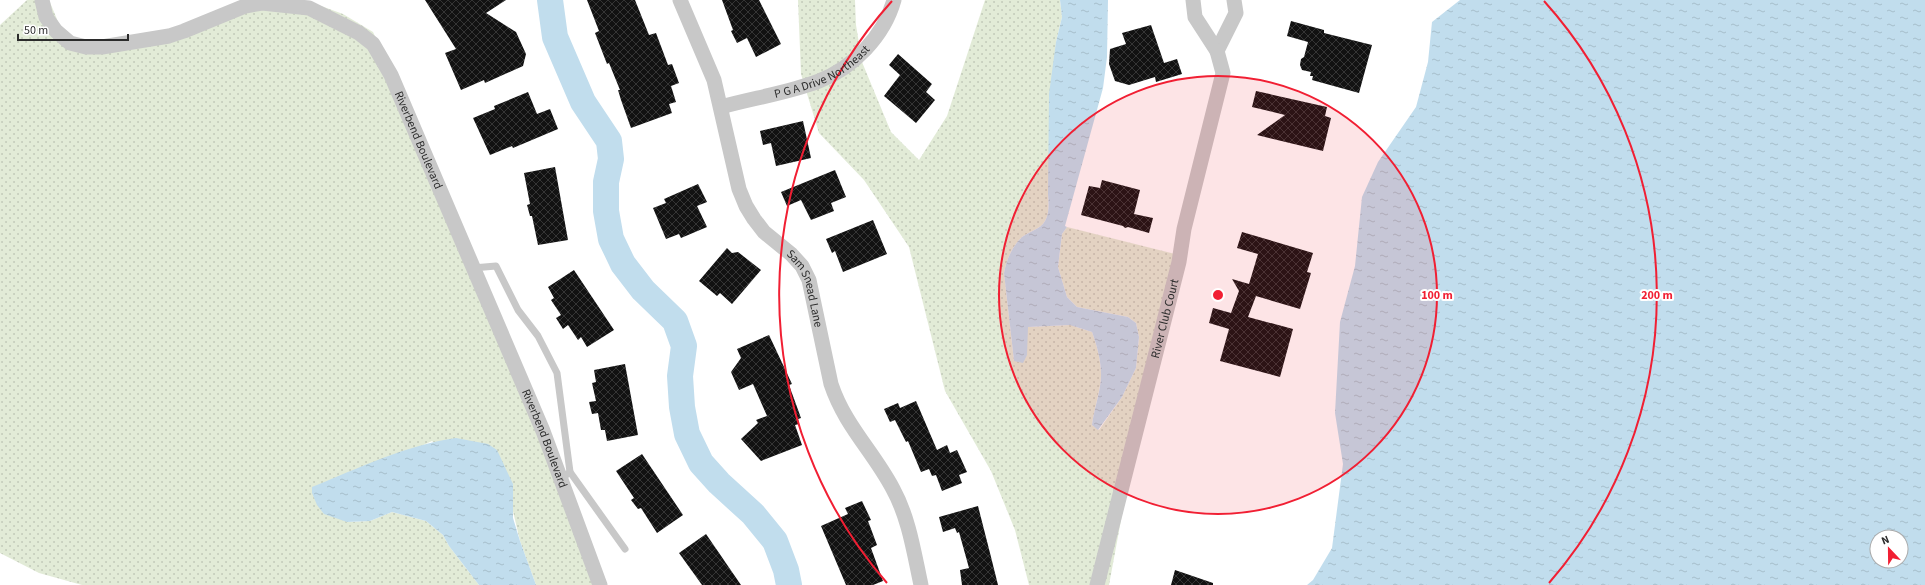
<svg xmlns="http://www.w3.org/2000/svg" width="1925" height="585" font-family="'Source Sans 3',sans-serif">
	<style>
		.grass { fill: url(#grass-dots) }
		.water { fill: url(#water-ripples); fill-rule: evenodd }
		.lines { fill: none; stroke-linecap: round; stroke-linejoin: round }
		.river { stroke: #c1dded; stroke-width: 26 }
		.building { fill: url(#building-cross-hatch) }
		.lane { stroke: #c8c8c8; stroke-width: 7 }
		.street { stroke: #c8c8c8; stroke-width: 15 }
		.ring { fill: none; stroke: #f11f33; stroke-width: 2 }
		.labels { text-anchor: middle; stroke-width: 4; stroke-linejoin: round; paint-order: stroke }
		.street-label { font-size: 12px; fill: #2b2b2b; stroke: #fff }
		.centre { fill: #f11f33; stroke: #fff; stroke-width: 2 }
		.ring-label { font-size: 12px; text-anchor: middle; font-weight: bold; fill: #f11f33; stroke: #fff; stroke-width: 4; stroke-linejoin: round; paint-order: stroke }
	</style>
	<defs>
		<pattern id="grass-dots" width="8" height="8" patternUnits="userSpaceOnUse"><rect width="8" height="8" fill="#e2ebd7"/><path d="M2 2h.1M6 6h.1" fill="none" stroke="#c2cab9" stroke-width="1.8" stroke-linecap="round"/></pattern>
		<pattern id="water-ripples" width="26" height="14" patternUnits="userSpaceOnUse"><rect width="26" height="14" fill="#c1dded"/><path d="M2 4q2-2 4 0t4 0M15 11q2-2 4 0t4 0" fill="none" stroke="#a6becb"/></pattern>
		<pattern id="building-cross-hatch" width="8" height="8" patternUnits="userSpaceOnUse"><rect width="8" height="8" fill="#121212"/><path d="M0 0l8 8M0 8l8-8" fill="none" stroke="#353535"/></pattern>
	</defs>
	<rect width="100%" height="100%" fill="#fff"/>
	<g class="grass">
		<path d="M27 0H49L59 24 71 36 87 41 158 33 228 10 313 3 343 14 373 32 444 182 607 585H536L520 541 512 507 432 441 417 448 347 522 370 521 392 512 426 521 443 535 449 546 479 585H82L39 573 0 553V25Z"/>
		<path d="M798 0H855L856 25 862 62 891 132 919 160 947 116 985 0H1060L1062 17 1056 42 1048 194C1049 206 1050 221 1038 228 1033 231 1026 234 1022 237 1012 246 1006 261 1004 273L1014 361 1027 355V327L1070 325 1092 332C1097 346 1101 360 1101 375 1101 389 1094 409 1092 425L1099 430 1122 397 1136 368 1139 337 1136 323 1128 317 1077 307 1067 297 1058 267 1062 234 1067 227 1183 256 1139 423 1109 585H1029L1015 530 991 471 945 391 909 247 864 180 819 133 801 74Z"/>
	</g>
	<g class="water">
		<path d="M1060 0H1108L1107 57 1103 88 1065 226 1067 227 1062 234 1058 267 1067 297 1077 307 1128 317 1136 323 1139 337 1136 368 1122 397 1098 430 1092 425C1094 409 1101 390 1101 375 1101 360 1097 346 1092 332L1070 325 1028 327 1027 355 1023 363 1014 361 1004 273C1006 261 1012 246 1022 237 1026 234 1033 231 1038 228 1050 221 1049 206 1048 194L1049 94 1056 42 1062 17Z"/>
		<path d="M1460 0H1925V585H1307L1313 580 1332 548 1343 464 1335 413 1340 322 1355 266 1362 197 1378 162 1416 107 1428 62 1432 22ZM1877 537H1901V561H1877Z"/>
		<path d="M456 438 488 444 497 450 513 484V518L520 541 536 585H479L449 546 443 535 426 521 392 512 370 521 347 522 324 514 317 505 312 493V487C359 468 406 445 456 438Z"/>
	</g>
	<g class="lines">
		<path class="river" d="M550 0 555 37 583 102 609 141 611 159 606 182V211L611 239 623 264 643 290 675 321 684 346 680 376 682 407 687 434 701 463 719 483 753 514 775 541 786 570 789 585"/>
	</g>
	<g class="building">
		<path d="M425 0H506L486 13 516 32 526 54 523 66 485 83 484 80 461 90 445 53 456 49Z"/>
		<path d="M587 0H635L649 35 656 33 668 65 672 64 679 83 671 86 676 102 669 104 672 113 631 128 621 100 618 90H620L609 63 607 64 595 33 599 31Z"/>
		<path d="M722 0H759L781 44 756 57 747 38 737 43 731 31 733 30Z"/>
		<path d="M1291 21 1324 30V33L1372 45 1359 93 1312 80 1313 76H1310L1311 72 1302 70 1300 65 1301 59 1304 57 1308 42 1287 36Z"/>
		<path d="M1151 25 1164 63 1177 59 1182 74 1156 82 1155 77 1129 85 1115 81 1109 64 1110 49 1126 44 1122 33Z"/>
		<path d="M898 54 932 84 926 92 935 100 916 123 884 96 900 75 889 65Z"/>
		<path d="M1256 91 1327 107 1325 116 1331 118 1323 151 1257 135 1285 115 1252 107Z"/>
		<path d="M528 92 537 114 550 109 558 129 513 148 512 146 490 155 473 118 495 109 494 106Z"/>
		<path d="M803 121 811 158 776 166 771 143 763 145 760 131Z"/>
		<path d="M555 167 568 240 538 245 532 216H530L527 205 530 204 524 173Z"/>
		<path d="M835 170 846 197 831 203 834 211 811 220 801 200 787 206 781 192Z"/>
		<path d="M1102 180 1140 190 1134 214 1153 218 1149 233 1128 227 1125 228 1123 226 1081 215 1089 186 1100 188Z"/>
		<path d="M698 184 707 202 697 206 707 227 681 238 679 234 666 239 653 208 666 203 664 199Z"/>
		<path d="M873 220 887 254 843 272 835 251 832 253 826 239Z"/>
		<path d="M1242 232 1313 253 1307 272 1311 273 1300 309 1256 296 1248 317 1293 329 1280 377 1220 361 1229 329 1209 323 1213 308 1231 313 1239 291 1232 279 1249 284 1258 254 1237 248Z"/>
		<path d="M727 248 732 253 738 252 761 270 732 304 720 293 717 296 699 281Z"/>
		<path d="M574 270 614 330 587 347 581 337 578 340 568 325 563 329 556 318 561 315 551 300 554 298 548 287Z"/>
		<path d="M769 335 792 384 789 385 801 418 798 419 799 424 795 425 802 445 761 461 741 439 758 423 756 420 767 416 753 384 739 390 731 372 741 358 737 349Z"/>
		<path d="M625 364 638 435 607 441 605 430H601L598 413 592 414 589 402 596 401 592 383 596 382 594 370Z"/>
		<path d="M916 401 937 450 947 445 950 453 957 450 967 472 959 475 962 483 942 491 936 475 932 476 929 469 921 472 908 441 906 442 895 420 890 422 884 409 898 403 900 408Z"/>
		<path d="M642 454 683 515 657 533 641 508 638 509 631 500 634 498 616 471Z"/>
		<path d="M862 501 871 520 868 521 877 545 871 548 883 581 873 585H846L821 526 848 514 845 508Z"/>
		<path d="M978 506 990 553 998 585H962L960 570 969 568 959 532 957 533 955 528 943 532 939 517Z"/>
		<path d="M706 534 741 585H702L679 553Z"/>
		<path d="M1175 570 1213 583V585H1171Z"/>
	</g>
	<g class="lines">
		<g class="lane">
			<path d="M473 268 496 266 518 310 538 336 557 373 570 472 561 479"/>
			<path d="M570 472 625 549"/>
		</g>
		<g class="street">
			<path id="s1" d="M42 0 46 17 56 31 70 43 86 47H102L169 36 184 31 245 6 262 3 309 8 359 33 373 44 391 75 543 431 600 585"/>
			<path id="s2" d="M680 0 714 80 739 189 746 206 754 219 764 232 791 254 802 266 809 280 831 384C845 426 873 451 893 489 909 518 914 553 921 585"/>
			<path d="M1193 0 1195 17 1217 51 1236 13 1234 0"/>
			<path id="s3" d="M721 107C753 98 788 93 819 81 853 68 884 36 894 0"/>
			<path id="s4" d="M1097 585 1179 262 1184 229 1223 73 1217 51"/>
		</g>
	</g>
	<circle cx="1218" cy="295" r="219" fill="#f11f33" fill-opacity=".12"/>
	<g class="ring">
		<circle cx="1218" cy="295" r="219"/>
		<path d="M887 583A439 439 0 0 1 892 1M1544 1A439 439 0 0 1 1549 583"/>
	</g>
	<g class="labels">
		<g class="street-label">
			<text dy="4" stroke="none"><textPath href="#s3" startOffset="108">P G A Drive Northeast</textPath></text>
			<text dy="4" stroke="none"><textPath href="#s1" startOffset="480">Riverbend Boulevard</textPath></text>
			<text dy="4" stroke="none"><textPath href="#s2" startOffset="322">Sam Snead Lane</textPath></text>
			<text dy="4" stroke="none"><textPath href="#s4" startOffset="275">River Club Court</textPath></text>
			<text dy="4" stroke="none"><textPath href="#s1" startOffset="804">Riverbend Boulevard</textPath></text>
		</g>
	</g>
	<circle cx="1218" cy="295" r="6" class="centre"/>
	<g class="ring-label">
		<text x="1437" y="299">100 m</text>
		<text x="1657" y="299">200 m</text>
	</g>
	<g transform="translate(1889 549) rotate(338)"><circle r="19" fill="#ffffff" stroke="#aaaaaa"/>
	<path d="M0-3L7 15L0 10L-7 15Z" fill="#f11f33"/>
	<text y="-6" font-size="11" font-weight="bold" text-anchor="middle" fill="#2b2b2b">N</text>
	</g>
	<path d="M18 34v6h110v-6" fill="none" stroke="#2b2b2b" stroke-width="2"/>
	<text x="24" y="34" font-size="12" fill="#2b2b2b" stroke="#ffffff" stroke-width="3" paint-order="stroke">50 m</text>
</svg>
